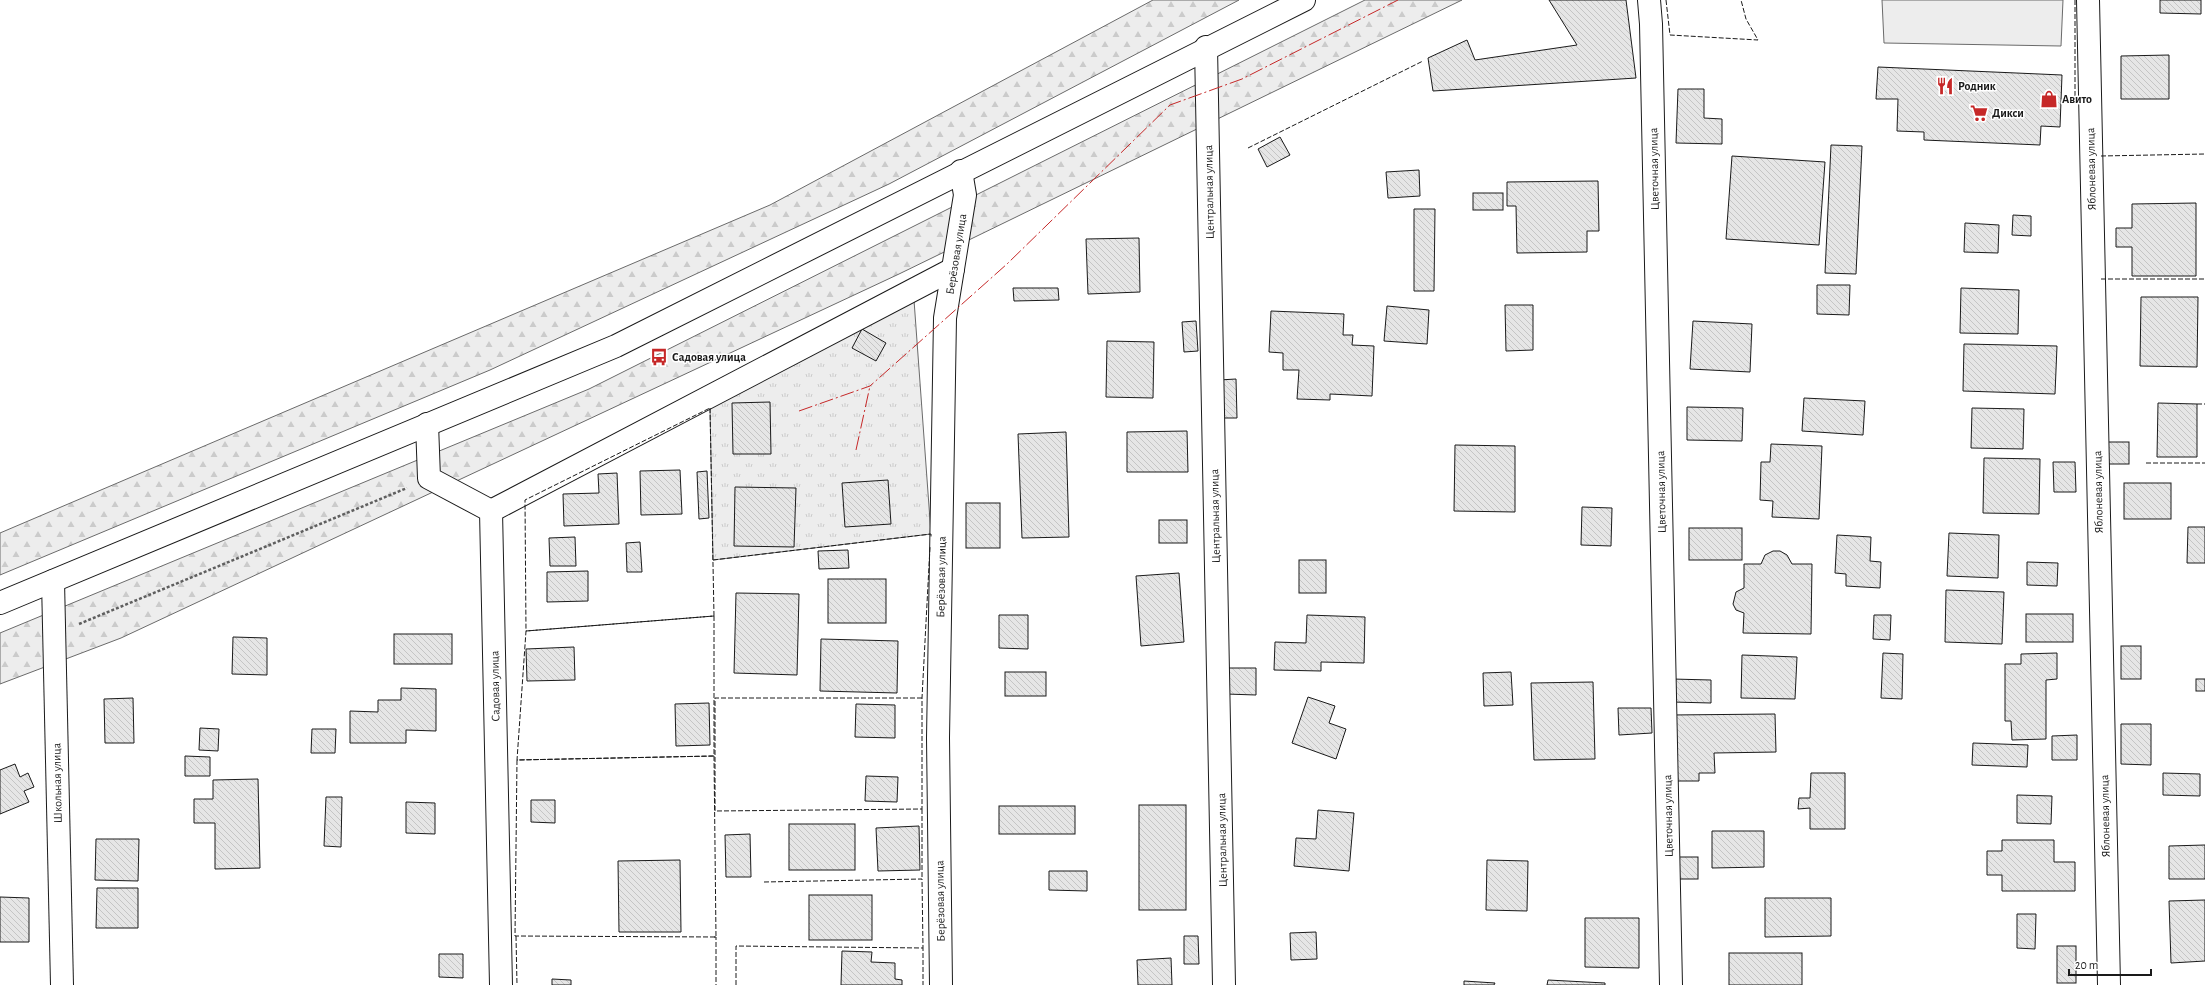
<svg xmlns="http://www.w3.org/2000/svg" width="2205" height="985" font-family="'Alegreya Sans',sans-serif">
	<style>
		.grass { fill: url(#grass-tufts); stroke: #6a6a6a }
		.forest { fill: url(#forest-firs); stroke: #6a6a6a }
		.built { fill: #ededed; stroke: #6a6a6a }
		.building { fill: url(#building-back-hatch); stroke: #1a1a1a }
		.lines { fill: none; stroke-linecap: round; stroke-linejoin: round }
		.minor-casing { stroke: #1a1a1a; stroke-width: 24 }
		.path { stroke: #5f5f5f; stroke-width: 2.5; stroke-dasharray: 3 2; stroke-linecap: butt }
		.minor { stroke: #fff; stroke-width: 22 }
		.fence { stroke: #1a1a1a; stroke-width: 1; stroke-dasharray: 5 2; stroke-linecap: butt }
		.power { stroke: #c62828; stroke-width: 1; stroke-dasharray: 14 3 2 3; stroke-linecap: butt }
		.labels { text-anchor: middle; stroke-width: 3; stroke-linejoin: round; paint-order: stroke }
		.poi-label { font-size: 12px; font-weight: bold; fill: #1a1a1a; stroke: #fff; text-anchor: start }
		.street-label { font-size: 12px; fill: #1a1a1a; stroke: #fff }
	</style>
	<defs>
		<pattern id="grass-tufts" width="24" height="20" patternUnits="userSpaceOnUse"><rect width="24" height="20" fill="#ededed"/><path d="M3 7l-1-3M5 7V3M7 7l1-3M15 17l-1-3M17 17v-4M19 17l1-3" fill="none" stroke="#cbcbcb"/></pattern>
		<pattern id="forest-firs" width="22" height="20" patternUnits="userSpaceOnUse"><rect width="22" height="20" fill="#ededed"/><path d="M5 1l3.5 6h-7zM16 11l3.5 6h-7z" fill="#cbcbcb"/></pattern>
		<pattern id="building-back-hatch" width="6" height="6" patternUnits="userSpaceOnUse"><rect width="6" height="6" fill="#e6e6e6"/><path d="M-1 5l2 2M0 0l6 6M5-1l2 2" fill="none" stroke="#c5c5c5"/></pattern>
	</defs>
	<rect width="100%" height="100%" fill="#fff"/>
	<path class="grass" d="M914 300 931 534 713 560 710 408Z"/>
	<g class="forest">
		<path d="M1153 0H1239L889 184 490 370 0 575V533L770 205Z"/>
		<path d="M1365 0H1462L899 274 121 638 0 684V633L589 389Z"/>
	</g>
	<path class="built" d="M1882 0H2063L2061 46 1884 43Z"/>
	<g class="building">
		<path d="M1626 0 1636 78 1433 91 1428 58 1467 40 1475 60 1577 45 1549 0Z"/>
		<path d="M2160 0H2201V14L2160 13Z"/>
		<path d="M2169 55V99H2121V56Z"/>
		<path d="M1878 67 2062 75 2060 127 2041 126 2040 145 1924 140V132L1897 131 1898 99H1876Z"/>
		<path d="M1678 89H1704V118L1722 119V144L1676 143Z"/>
		<path d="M1280 137 1290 155 1267 167 1258 149Z"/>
		<path d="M1831 145 1862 146 1856 274 1825 273Z"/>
		<path d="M1732 156 1825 162 1819 245 1726 239Z"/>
		<path d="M1419 170 1420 196 1388 198 1386 172Z"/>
		<path d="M1598 181 1599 231H1587V252L1517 253 1516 206H1507V182Z"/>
		<rect x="1473" y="193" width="30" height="17"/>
		<path d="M2196 203V276H2132V247H2116V228H2132V204Z"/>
		<path d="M1414 209H1435L1434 291H1414Z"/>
		<path d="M2013 215 2031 216V236L2012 235Z"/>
		<path d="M1965 223 1999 225 1998 253 1964 252Z"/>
		<path d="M1139 238 1140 292 1088 294 1086 239Z"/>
		<path d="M1817 285H1850L1849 315 1817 314Z"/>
		<path d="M1013 288H1058L1059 300 1014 301Z"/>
		<path d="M1961 288 2019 290 2018 334 1960 333Z"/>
		<path d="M2141 297H2198L2197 367 2140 366Z"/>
		<path d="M1505 305H1533V350L1506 351Z"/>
		<path d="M1387 306 1429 310 1427 344 1384 341Z"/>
		<path d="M1271 311 1344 314 1343 335H1353L1352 345 1374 346 1372 396 1330 394V400L1297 399 1299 370H1283V353L1269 352Z"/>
		<path d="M1196 321 1198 351 1184 352 1182 322Z"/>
		<path d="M1693 321 1752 324 1750 372 1690 369Z"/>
		<path d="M862 329 886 343 876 361 852 348Z"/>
		<path d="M1107 341 1154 342 1153 398 1106 397Z"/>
		<path d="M1964 344 2057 346 2055 394 1963 391Z"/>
		<path d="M1236 379 1237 418H1220L1219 380Z"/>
		<path d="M1804 398 1865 401 1863 435 1802 431Z"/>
		<path d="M770 402 771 454H733L732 403Z"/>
		<path d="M2158 403 2197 404V457H2157Z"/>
		<path d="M1687 407 1743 408 1742 441 1687 440Z"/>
		<path d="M1972 408 2024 409 2023 449 1971 448Z"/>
		<path d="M1187 431 1188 472H1127V432Z"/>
		<path d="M1066 432 1069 537 1022 538 1018 434Z"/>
		<rect x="2101" y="442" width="28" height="22"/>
		<path d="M1771 444 1822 446 1819 519 1772 517 1773 501 1760 500 1761 462H1770Z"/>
		<path d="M1455 445 1515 446V512L1454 511Z"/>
		<path d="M1984 458 2040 459 2039 514 1983 513Z"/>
		<path d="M2053 462H2075L2076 492H2054Z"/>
		<path d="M680 470 682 514 641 515 640 471Z"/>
		<path d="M707 471 709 518 699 519 697 472Z"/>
		<path d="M617 473 619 524 564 526 563 494 599 493 598 474Z"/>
		<path d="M888 480 891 524 845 527 842 483Z"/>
		<rect x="2124" y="483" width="47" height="36"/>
		<path d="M735 487 796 488 794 547 734 546Z"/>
		<rect x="966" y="503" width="34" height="45"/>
		<path d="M1582 507 1612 508 1611 546 1581 545Z"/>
		<rect x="1159" y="520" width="28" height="23"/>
		<path d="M2188 527H2205V563H2187Z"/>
		<rect x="1689" y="528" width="53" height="32"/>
		<path d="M1949 533 1999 535 1998 578 1947 576Z"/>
		<path d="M1837 535 1871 537 1870 561 1881 562 1880 588 1846 586V574L1835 573Z"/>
		<path d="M575 537 576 566H550L549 538Z"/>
		<path d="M640 542 642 572H627L626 543Z"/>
		<path d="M848 550 849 568 819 569 818 551Z"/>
		<path d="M1773 551H1780L1787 555 1792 564H1812L1811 634 1743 633 1744 613 1736 610 1733 604 1736 592 1744 588V564H1761L1765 555Z"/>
		<rect x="1299" y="560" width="27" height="33"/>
		<path d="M2027 562 2058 563 2057 586 2027 585Z"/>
		<path d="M588 571V601L547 602V572Z"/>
		<path d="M1179 573 1184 642 1141 646 1136 576Z"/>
		<rect x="828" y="579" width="58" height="44"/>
		<path d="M1946 590 2004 592 2002 644 1945 642Z"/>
		<path d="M736 593 799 594 797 675 734 673Z"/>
		<rect x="2026" y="614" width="47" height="28"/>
		<path d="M999 615H1028V649L999 648Z"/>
		<path d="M1307 615 1365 617 1364 663 1321 662V671L1274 670 1275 642 1306 643Z"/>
		<path d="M1874 615H1891L1890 640 1873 639Z"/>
		<rect x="394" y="634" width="58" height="30"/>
		<path d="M233 637 267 638V675L232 674Z"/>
		<path d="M821 639 898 641 897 693 820 691Z"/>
		<rect x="2121" y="646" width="20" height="33"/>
		<path d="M574 647 575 680 527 681 526 649Z"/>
		<path d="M1883 653 1903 654 1902 699 1881 698Z"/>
		<path d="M2057 653V679L2046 680V739L2012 740 2011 721H2005V664H2021V654Z"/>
		<path d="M1742 655 1797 657 1795 699 1741 698Z"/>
		<path d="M1226 668H1256V695L1226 694Z"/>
		<rect x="1005" y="672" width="41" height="24"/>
		<path d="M1511 672 1513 705 1484 706 1483 673Z"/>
		<path d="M1672 679 1711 680V703L1672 702Z"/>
		<rect x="2196" y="679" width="9" height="12"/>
		<path d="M1593 682 1595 759 1534 760 1531 683Z"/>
		<path d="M401 688 436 689V731L406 730V743H350V711L378 712V700H401Z"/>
		<path d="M1308 697 1335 706 1329 723 1346 729 1336 759 1292 743Z"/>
		<path d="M133 698 134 743H105L104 699Z"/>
		<path d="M709 703 710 745 676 746 675 704Z"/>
		<path d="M856 704 895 705V738L855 737Z"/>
		<path d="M1618 708H1651L1652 733 1619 735Z"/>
		<path d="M1775 714 1776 752 1714 753 1715 773H1699V781H1672L1671 715Z"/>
		<path d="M2121 724H2151V765L2121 764Z"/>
		<path d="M200 728 219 729 218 751 199 750Z"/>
		<path d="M312 729H336L335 753H311Z"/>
		<path d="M2077 735V760H2052V736Z"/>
		<path d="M1973 743 2028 745 2027 767 1972 765Z"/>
		<path d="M185 756 210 757V776H185Z"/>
		<path d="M15 764 20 777 28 773 34 787 24 791 29 802 0 814V770Z"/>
		<path d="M1811 773H1845V829H1810V808L1798 809 1799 798H1810Z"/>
		<path d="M2163 773 2200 774V796L2163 795Z"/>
		<path d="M866 776 898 777 897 802 865 801Z"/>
		<path d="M258 779 260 868 215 869V823H194V799H213V780Z"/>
		<path d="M2017 795 2052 796 2051 824 2017 823Z"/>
		<path d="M326 797H342L341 847 324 846Z"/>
		<path d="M531 800H555V823L531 822Z"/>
		<path d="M406 802 435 803V834L406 833Z"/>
		<rect x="1139" y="805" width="47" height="105"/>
		<rect x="999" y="806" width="76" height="28"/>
		<path d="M1318 810 1354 813 1349 871 1294 866 1296 838 1316 839Z"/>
		<rect x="789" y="824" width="66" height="46"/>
		<path d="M919 826 920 870 878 871 876 828Z"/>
		<path d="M1712 831H1764V867L1712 868Z"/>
		<path d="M750 834 751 877H726L725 835Z"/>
		<path d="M96 839H139L138 881 95 880Z"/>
		<path d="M2002 840H2054V862H2075V891H2002V875H1987V851H2002Z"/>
		<path d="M2205 845V879H2169V846Z"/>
		<rect x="1673" y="857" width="25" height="22"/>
		<path d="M680 860 681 932H619L618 861Z"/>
		<path d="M1487 860 1528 861 1527 911 1486 910Z"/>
		<path d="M1049 871H1087V891L1049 890Z"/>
		<path d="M97 888H138V928H96Z"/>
		<rect x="809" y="895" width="63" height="45"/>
		<path d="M0 897 29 898V942H0Z"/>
		<path d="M1765 898H1831V936L1765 937Z"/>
		<path d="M2205 900V961L2171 963 2169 901Z"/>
		<path d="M2017 914H2036L2035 949 2017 948Z"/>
		<path d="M1585 918H1639V968L1585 967Z"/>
		<path d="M1316 932 1317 959 1291 960 1290 933Z"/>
		<path d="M1184 936H1198L1199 964H1184Z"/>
		<rect x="2057" y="946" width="19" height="37"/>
		<path d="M842 951 872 952 871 962 895 963V979L902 980V985H841Z"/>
		<rect x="1729" y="953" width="73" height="32"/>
		<path d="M439 954H463V978L439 977Z"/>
		<path d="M1171 958 1172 985H1138L1137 960Z"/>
		<path d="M552 979 571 980V985H552Z"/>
		<path d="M1548 980 1605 983V985H1547Z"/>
		<path d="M1464 981 1495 983 1494 985H1464Z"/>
	</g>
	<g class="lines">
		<g class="minor-casing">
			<g id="minor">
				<path d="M1649 0 1651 24 1671 985"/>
				<path d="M2088 0 2109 985"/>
				<path d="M1206 47 1224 985"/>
				<path d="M427 424 429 478 491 511 501 985"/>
				<path d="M491 511 953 269"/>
				<path d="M53 581 62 985"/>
				<path d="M0 603 616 346 1304 0"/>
				<path d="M941 985 938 738 945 318 965 195 961 171"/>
			</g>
		</g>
		<path class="path" d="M79 624 407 488"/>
		<use href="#minor" class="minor"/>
		<g class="fence">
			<path d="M1666 0 1670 35 1758 40 1746 19 1741 0"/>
			<path d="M2075 0V96"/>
			<path d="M1248 148 1423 61"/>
			<path d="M2101 156 2205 154"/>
			<path d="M2101 279H2205"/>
			<path d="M2197 404H2205"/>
			<path d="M710 408 714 616 526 631 525 500Z"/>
			<path d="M2146 463H2205"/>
			<path d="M713 560 931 534V537"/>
			<path d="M714 616V756L517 760 526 631Z"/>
			<path d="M922 698H715V811L922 809V698L930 547"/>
			<path d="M714 756 716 937 515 936 517 760Z"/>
			<path d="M922 809V879"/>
			<path d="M764 882 922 879 923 948"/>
			<path d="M516 936 517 985"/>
			<path d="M714 937H716V985"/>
			<path d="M736 985V946L923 948V985"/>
		</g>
		<g class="power">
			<path d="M799 411 870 386 1007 264 1170 105 1242 79 1398 0"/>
			<path d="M856 450 870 386"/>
		</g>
	</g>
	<defs>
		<g id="restaurant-bare" transform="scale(1.38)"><path d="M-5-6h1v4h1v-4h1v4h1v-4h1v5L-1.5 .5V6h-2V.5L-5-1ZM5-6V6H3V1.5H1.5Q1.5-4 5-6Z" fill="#c62828" stroke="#fff" stroke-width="2.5" paint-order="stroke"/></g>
		<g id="shop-bare" transform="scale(1.38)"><path d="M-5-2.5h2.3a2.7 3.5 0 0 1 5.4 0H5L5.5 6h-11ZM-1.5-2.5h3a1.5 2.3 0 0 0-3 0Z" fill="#c62828" stroke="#fff" stroke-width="2.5" paint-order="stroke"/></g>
		<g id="supermarket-bare" transform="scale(1.38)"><path d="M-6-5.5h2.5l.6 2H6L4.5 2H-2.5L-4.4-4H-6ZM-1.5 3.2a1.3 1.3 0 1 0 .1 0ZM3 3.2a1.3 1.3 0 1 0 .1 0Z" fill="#c62828" stroke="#fff" stroke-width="2.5" paint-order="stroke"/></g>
		<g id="bus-bare" transform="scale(1.38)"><path d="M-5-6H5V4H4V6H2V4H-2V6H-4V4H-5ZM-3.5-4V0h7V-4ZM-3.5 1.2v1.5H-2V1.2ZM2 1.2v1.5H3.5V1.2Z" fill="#c62828" stroke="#fff" stroke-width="2.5" paint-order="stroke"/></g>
	</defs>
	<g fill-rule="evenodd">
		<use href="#restaurant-bare" x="1945" y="86"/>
		<use href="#shop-bare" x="2049" y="99"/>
		<use href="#supermarket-bare" x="1979" y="113"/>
		<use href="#bus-bare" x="659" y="357"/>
	</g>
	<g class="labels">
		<g class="poi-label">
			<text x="1958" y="90">Родник</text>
			<text x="2062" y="103">Авито</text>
			<text x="1992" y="117">Дикси</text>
			<text x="672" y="361">Садовая улица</text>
		</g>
		<g class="street-label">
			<text transform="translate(1654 169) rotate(-91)" y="4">Цветочная улица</text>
			<text transform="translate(2091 169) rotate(-91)" y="4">Яблоневая улица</text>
			<text transform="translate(1209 192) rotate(-91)" y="4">Центральная улица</text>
			<text transform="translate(956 254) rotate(-81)" y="4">Берёзовая улица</text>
			<text transform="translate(1661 492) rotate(-91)" y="4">Цветочная улица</text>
			<text transform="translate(2098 492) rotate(-91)" y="4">Яблоневая улица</text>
			<text transform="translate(1215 516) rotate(-91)" y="4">Центральная улица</text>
			<text transform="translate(941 577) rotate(-89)" y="4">Берёзовая улица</text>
			<text transform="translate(495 686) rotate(-91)" y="4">Садовая улица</text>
			<text transform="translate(57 783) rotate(-91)" y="4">Школьная улица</text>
			<text transform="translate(1668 816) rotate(-91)" y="4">Цветочная улица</text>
			<text transform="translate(2105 816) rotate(-91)" y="4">Яблоневая улица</text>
			<text transform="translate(1222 840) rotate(-91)" y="4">Центральная улица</text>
			<text transform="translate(940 901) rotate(-91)" y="4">Берёзовая улица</text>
		</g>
	</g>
	<path d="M2069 969v6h82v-6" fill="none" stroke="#1a1a1a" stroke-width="2"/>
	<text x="2075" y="969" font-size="12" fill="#1a1a1a" stroke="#ffffff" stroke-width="3" paint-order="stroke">20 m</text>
</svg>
